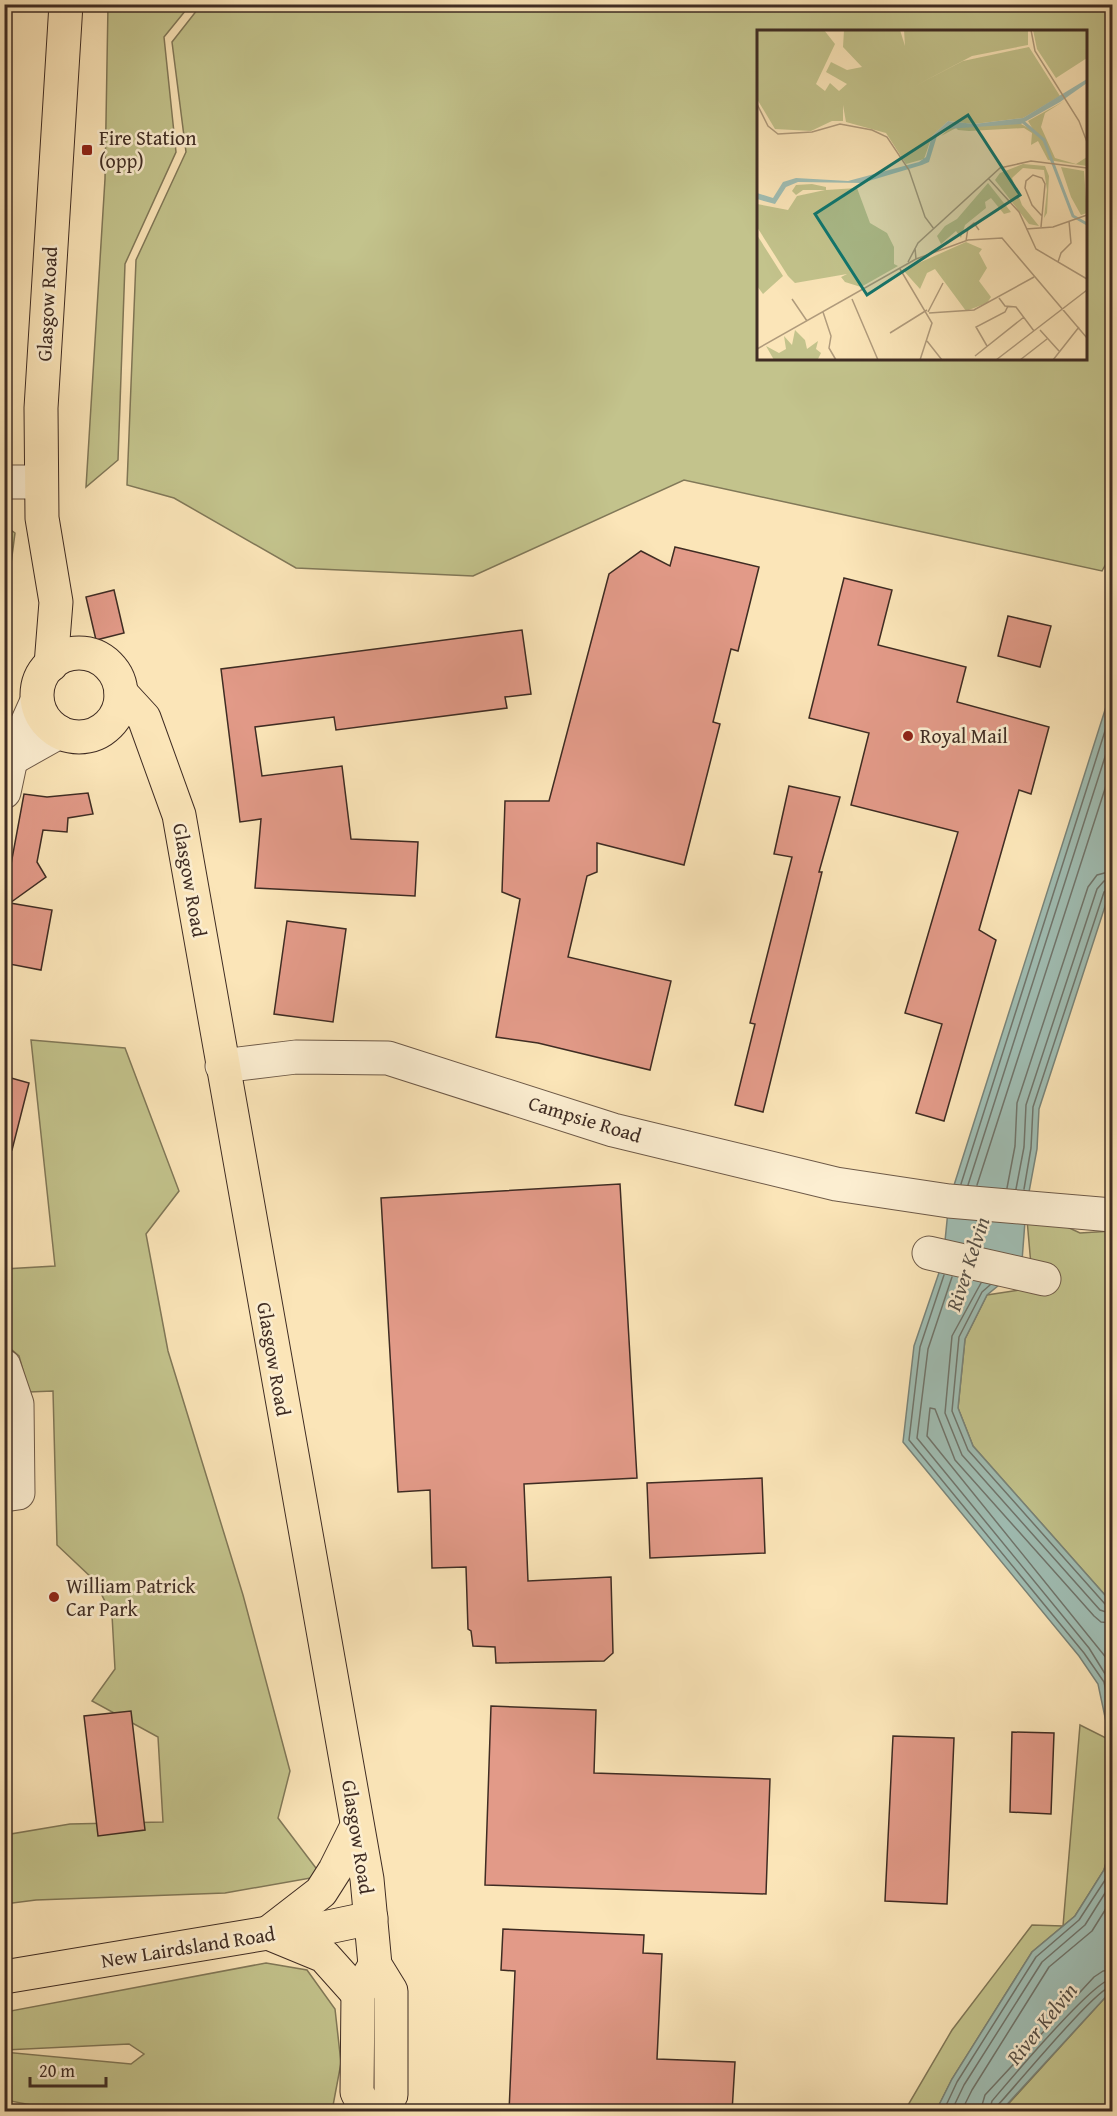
<svg xmlns="http://www.w3.org/2000/svg" width="1117" height="2116" font-family="'Gentium Book Plus',serif">
	<style>
		.green { fill: #c3c38c; stroke: #817858; stroke-width: 1.5; fill-rule: evenodd }
		.water { fill: #a0beb4; stroke: #79847a; stroke-width: 1.5 }
		.lines { fill: none; stroke-linecap: round; stroke-linejoin: round }
		.shore { stroke: #70756c; stroke-width: 1.5 }
		.building { fill: #e29a88; stroke: #3f2c23; stroke-width: 1.5 }
		.minor-casing { stroke: #6e5a48; stroke-width: 35 }
		.major-casing { stroke: #3f2c23; stroke-width: 35 }
		.minor { stroke: #fceed1; stroke-width: 33 }
		.major { stroke: #fbe5b8; stroke-width: 33 }
		.poi-dot { fill: #8f2418; stroke: #fceed1; stroke-width: 2 }
		.labels { text-anchor: middle; stroke-width: 5; stroke-linejoin: round; paint-order: stroke }
		.poi-label { font-size: 20px; fill: #3f2c23; stroke: #fceed1; text-anchor: start }
		.street-label { font-size: 20px; fill: #3f2c23; stroke: #fceed1 }
		.water-label { font-size: 21px; font-style: italic; fill: #575047; stroke: #fceed1 }
		.inset-river { fill: none; stroke: #a0beb4; stroke-width: 3 }
		.inset-road { fill: none; stroke: #b09b7c; stroke-width: 1.5 }
		.view { fill: #0f766e; fill-opacity: 0.15; stroke: #0f766e; stroke-width: 3 }
		.inset-edge { fill: none; stroke: #3f2c23; stroke-width: 3 }
	</style>
	<rect width="100%" height="100%" fill="#fbe5b8"/>
	<filter id="stains"><feTurbulence type="fractalNoise" baseFrequency=".00333" numOctaves="4"/><feColorMatrix values="0 0 0 0 .2 0 0 0 0 .09 0 0 0 0 .02 0 0 0 .5 -.17"/></filter>
	<radialGradient id="worn" r=".72"><stop offset=".6" stop-color="#630" stop-opacity="0"/><stop offset="1" stop-color="#630" stop-opacity=".3"/></radialGradient>
	<g class="green">
		<path d="M108 5H190L164 37 176 152 125 264 118 460 86 487 105 179Z"/>
		<path d="M201 5H1112V553L1102 571 684 480 473 576 296 568 174 498 127 485 136 260 186 152 172 42ZM758 32H1086V358H758Z"/>
		<path d="M5 499H10L7 527 15 533 5 610Z"/>
		<path d="M31 1040 125 1048 179 1191 146 1234 168 1351 243 1595 290 1771 278 1818 322 1876 225 1893 36 1900 5 1904V1835L70 1824 163 1822 158 1737 92 1701 115 1669 112 1615 94 1580 57 1545 53 1391 29 1392 19 1356 5 1344 4 1269 55 1266Z"/>
		<path d="M1026 1208 1080 1233 1112 1231V1603L973 1446 958 1408 965 1339 987 1295 1033 1288Z"/>
		<path d="M1080 1725 1110 1740 1112 1750V1841L1104 1870 1075 1916 1032 1952 952 2079 936 2111 904 2112 952 2030 1032 1925 1063 1926Z"/>
		<path d="M266 1963 307 1970 335 2009 341 2063 332 2111 68 2112 5 2100 4 2052 131 2064 144 2054 129 2044 5 2050V2012Z"/>
		<path d="M1112 1990V2111L1001 2112Z"/>
	</g>
	<g class="water">
		<path d="M1112 688V885L1039 1109 1037 1149 1026 1208 1022 1261 1010 1276 987 1295 965 1339 958 1408 973 1446 1112 1603V1750L1098 1684 1079 1656 903 1442 914 1346 943 1261 949 1201Z"/>
		<path d="M1112 1841V1990L1001 2111H936L952 2079 1032 1952 1075 1916 1104 1870Z"/>
	</g>
	<g class="lines">
		<g class="shore">
			<path d="M961 1184 1112 709"/>
			<path d="M968 1185 1112 735"/>
			<path d="M977 1185 1112 767"/>
			<path d="M1007 1188 1015 1146 1017 1103 1088 887 1097 875 1112 871"/>
			<path d="M1016 1189 1024 1147 1026 1105 1097 889 1104 881 1112 880"/>
			<path d="M1024 1189 1031 1148 1033 1107 1104 892 1112 887"/>
			<path d="M944 1275 920 1347 909 1440 1084 1653 1104 1682 1112 1721"/>
			<path d="M952 1277 928 1349 917 1438 1089 1648 1112 1685"/>
			<path d="M981 1283 952 1336 945 1413 962 1455 1100 1610 1112 1614"/>
			<path d="M990 1285 982 1292 959 1337 952 1411 968 1450 1105 1604 1112 1607"/>
			<path d="M1112 1623 1101 1622 1094 1616 955 1460 935 1409 930 1408 927 1436 1112 1665"/>
			<path d="M943 2112 957 2082 1036 1957 1079 1920 1109 1874 1112 1863"/>
			<path d="M951 2112 964 2085 1042 1962 1085 1925 1112 1882"/>
			<path d="M961 2112 972 2090 1049 1967 1092 1931 1112 1899"/>
			<path d="M980 2112 985 2095 1094 1977 1103 1971 1112 1970"/>
			<path d="M989 2112 992 2101C1010 2080 1093 1980 1112 1979"/>
			<path d="M997 2112 998 2105C1015 2087 1096 1988 1112 1986"/>
		</g>
	</g>
	<g class="building">
		<path d="M675 547 759 567 738 651 731 649 713 722 720 724 684 865 597 843V872L587 876 568 957 671 981 650 1070 538 1043 496 1037 520 899 502 892 505 801H549L609 574 641 551 670 566Z"/>
		<path d="M844 578 892 590 878 645 966 667 957 702 1049 727 1031 794 1019 790 979 930 996 940 944 1121 916 1113 942 1024 905 1013 958 832 851 805 869 733 809 718Z"/>
		<path d="M114 590 124 633 96 640 86 597Z"/>
		<path d="M1008 616 1051 626 1040 667 998 656Z"/>
		<path d="M522 630 531 694 505 697 507 708 336 730 334 717 255 727 262 776 342 766 351 839 418 842 415 896 255 888 261 819 240 822 221 669Z"/>
		<path d="M789 786 840 797 819 872H822L763 1112 735 1105 755 1024 750 1023 792 857 774 854Z"/>
		<path d="M88 793 93 814 68 818 67 832 43 830 37 862 46 877 10 903 52 910 41 970 4 963V902L24 794 47 797Z"/>
		<path d="M287 921 346 929 333 1022 274 1014Z"/>
		<path d="M4 1076 29 1083 12 1150H4Z"/>
		<path d="M620 1184 637 1478 524 1484 528 1581 611 1577 613 1653 604 1661 496 1663 495 1647 473 1646 471 1631 468 1629 466 1567 432 1568 430 1490 398 1492 381 1198Z"/>
		<path d="M762 1478 765 1553 650 1558 647 1483Z"/>
		<path d="M491 1706 596 1710 594 1773 770 1779 766 1894 485 1885Z"/>
		<path d="M131 1711 145 1830 98 1836 84 1716Z"/>
		<path d="M1012 1732 1054 1733 1051 1814 1010 1812Z"/>
		<path d="M893 1736 954 1738 947 1904 885 1901Z"/>
		<path d="M503 1929 644 1935 643 1953 662 1954 657 2059 735 2062 732 2112H509L515 1971 501 1970Z"/>
	</g>
	<g class="lines">
		<g class="minor-casing">
			<g id="minor">
				<path d="M4 482H41"/>
				<path d="M11 759 59 732"/>
				<path d="M4 792 11 759 37 701"/>
				<path d="M222 1066 296 1057 388 1058 613 1130 836 1184 949 1201 1112 1215"/>
				<path d="M929 1253 1044 1279"/>
				<path d="M4 1366 17 1404 18 1493 4 1495"/>
			</g>
		</g>
		<g class="major-casing">
			<g id="major">
				<circle cx="79" cy="695" r="42"/>
				<path d="M51 665 56 602 42 518 41 408 66 4"/>
				<path d="M121 693 144 718 179 815 367 1879 375 1965 391 1991V2095L380 2112"/>
				<path d="M268 1933 321 1892 335 1870 357 1826"/>
				<path d="M273 1935 324 1956 358 1994"/>
				<path d="M4 1977 268 1933 319 1929 371 1918"/>
				<path d="M367 2112 357 2092 358 1994 375 1965"/>
			</g>
		</g>
		<use href="#minor" class="minor"/>
		<use href="#major" class="major"/>
	</g>
	<g class="poi-dot">
		<rect x="81" y="144" width="12" height="12" rx="3"/>
		<circle cx="908" cy="736" r="6"/>
		<circle cx="54" cy="1597" r="6"/>
	</g>
	<g class="labels">
		<g class="poi-label">
			<text x="99" y="145">Fire Station<tspan x="99" dy="23">(opp)</tspan></text>
			<text x="920" y="743">Royal Mail</text>
			<text x="66" y="1593">William Patrick<tspan x="66" dy="23">Car Park</tspan></text>
		</g>
		<g class="street-label">
			<text transform="translate(47 304) rotate(-87)" y="7">Glasgow Road</text>
			<text transform="translate(190 880) rotate(80)" y="7">Glasgow Road</text>
			<text transform="translate(585 1119) rotate(17)" y="7">Campsie Road</text>
			<text transform="translate(274 1359) rotate(80)" y="7">Glasgow Road</text>
			<text transform="translate(358 1837) rotate(81)" y="7">Glasgow Road</text>
			<text transform="translate(188 1947) rotate(-9)" y="7">New Lairdsland Road</text>
		</g>
		<g class="water-label">
			<text transform="translate(968 1264) rotate(-72)" y="7">River Kelvin</text>
			<text transform="translate(1042 2024) rotate(-51)" y="7">River Kelvin</text>
		</g>
	</g>
	<g transform="translate(757 30)">
		<rect width="330" height="330" fill="#fbe5b8"/>
		<path d="M0 0H67L78 14 59 54 68 61 73 53 82 61 90 54 69 42 74 32 90 40 105 37 86 17 87 0H143L148 16 147 0H271V15L215 26 156 57 206 31 272 17 303 66 266 88 217 94 191 91 175 106 167 129 149 134 129 103 89 92 86 75V91H75L54 101 18 99 0 69ZM276 0H330V28L299 48 280 19ZM307 71 288 83 284 97 298 128 319 134 330 127V136L291 130 281 111 274 115 275 103 267 98 212 101 201 100 199 98 184 106 194 97 247 94H264L277 101 271 91ZM266 134 288 136 292 146 290 183 287 188 290 160 287 140 266 138 255 148 265 175 282 196 272 194 238 150 243 143ZM304 137 327 141 330 183 324 185 314 167ZM231 153 254 182 247 184 234 168 228 172 229 178 208 195 204 208 199 201 184 214 180 206 188 196 200 189ZM55 154 69 157V160L100 158 113 193 130 203 137 217V234L141 236 104 257 88 252 84 247 90 244 38 253 31 246 0 197V174L31 180 40 166 68 160H46L39 165 35 161 39 155ZM0 205 26 246 6 264 0 256ZM209 212 225 219 222 223 230 238 222 251 234 267 230 273 209 281 178 239 170 243 163 259 146 240ZM38 300 48 310 50 319 61 311 59 319 64 323 61 329 17 330 9 316 22 323 29 319 27 306 35 315Z" fill="#c3c38c"/>
		<path d="M330 49V53L303 72 264 94 188 99 180 106 172 132 165 135 105 153 41 152 29 157 18 174 0 169V163L16 168 26 152 39 148 91 151 162 132 169 127 175 106 191 91 217 94 266 88Z" fill="#a0beb4"/>
		<path class="inset-river" d="M265 91 287 110 316 186 330 194"/>
		<path class="inset-road" d="M274 0 278 21 322 91 330 112M0 74 11 96 21 104 55 102 83 94 115 100 130 107 152 140 168 187 177 199M231 148 262 182 279 219 330 249M284 197 288 154 285 148 276 145 269 151 268 158 275 175 285 186M269 199 296 197 330 185M209 211 211 198 217 193 222 200M159 229 211 210 245 208 330 308M151 232 161 213 243 138 274 131 330 138M301 232 304 223 314 213 312 191M143 239 175 293 163 330M242 268 248 276 259 277 277 301M35 269 50 291M95 269 121 330M66 282 74 306 72 318 79 330M171 282 186 253M172 283 217 280 277 247M283 300 302 321M133 303 170 280M170 311 185 330M230 316 219 297 248 282 251 276M0 319 159 229 158 218M218 326 267 287M239 330 330 260M263 330 290 309M296 330 322 297"/>
		<path class="view" d="M211 85 263 165 110 265 58 184Z"/>
		<rect width="330" height="330" class="inset-edge"/>
	</g>
	<rect width="1117" height="2116" fill="none" stroke="#fbe5b8" stroke-width="24"/>
	<rect x="6" y="6" width="1105" height="2104" fill="none" stroke="#3f2c23" stroke-width="3"/>
	<rect x="12" y="12" width="1093" height="2092" fill="none" stroke="#3f2c23" stroke-width="1.5"/>
	<path d="M30 2077v9h76v-9" fill="none" stroke="#3f2c23" stroke-width="3"/>
	<text x="39" y="2077" font-size="18" fill="#3f2c23" stroke="#fceed1" stroke-width="4.5" paint-order="stroke">20 m</text>
	<rect width="100%" height="100%" filter="url(#stains)"/>
	<rect width="100%" height="100%" fill="url(#worn)"/>
</svg>
